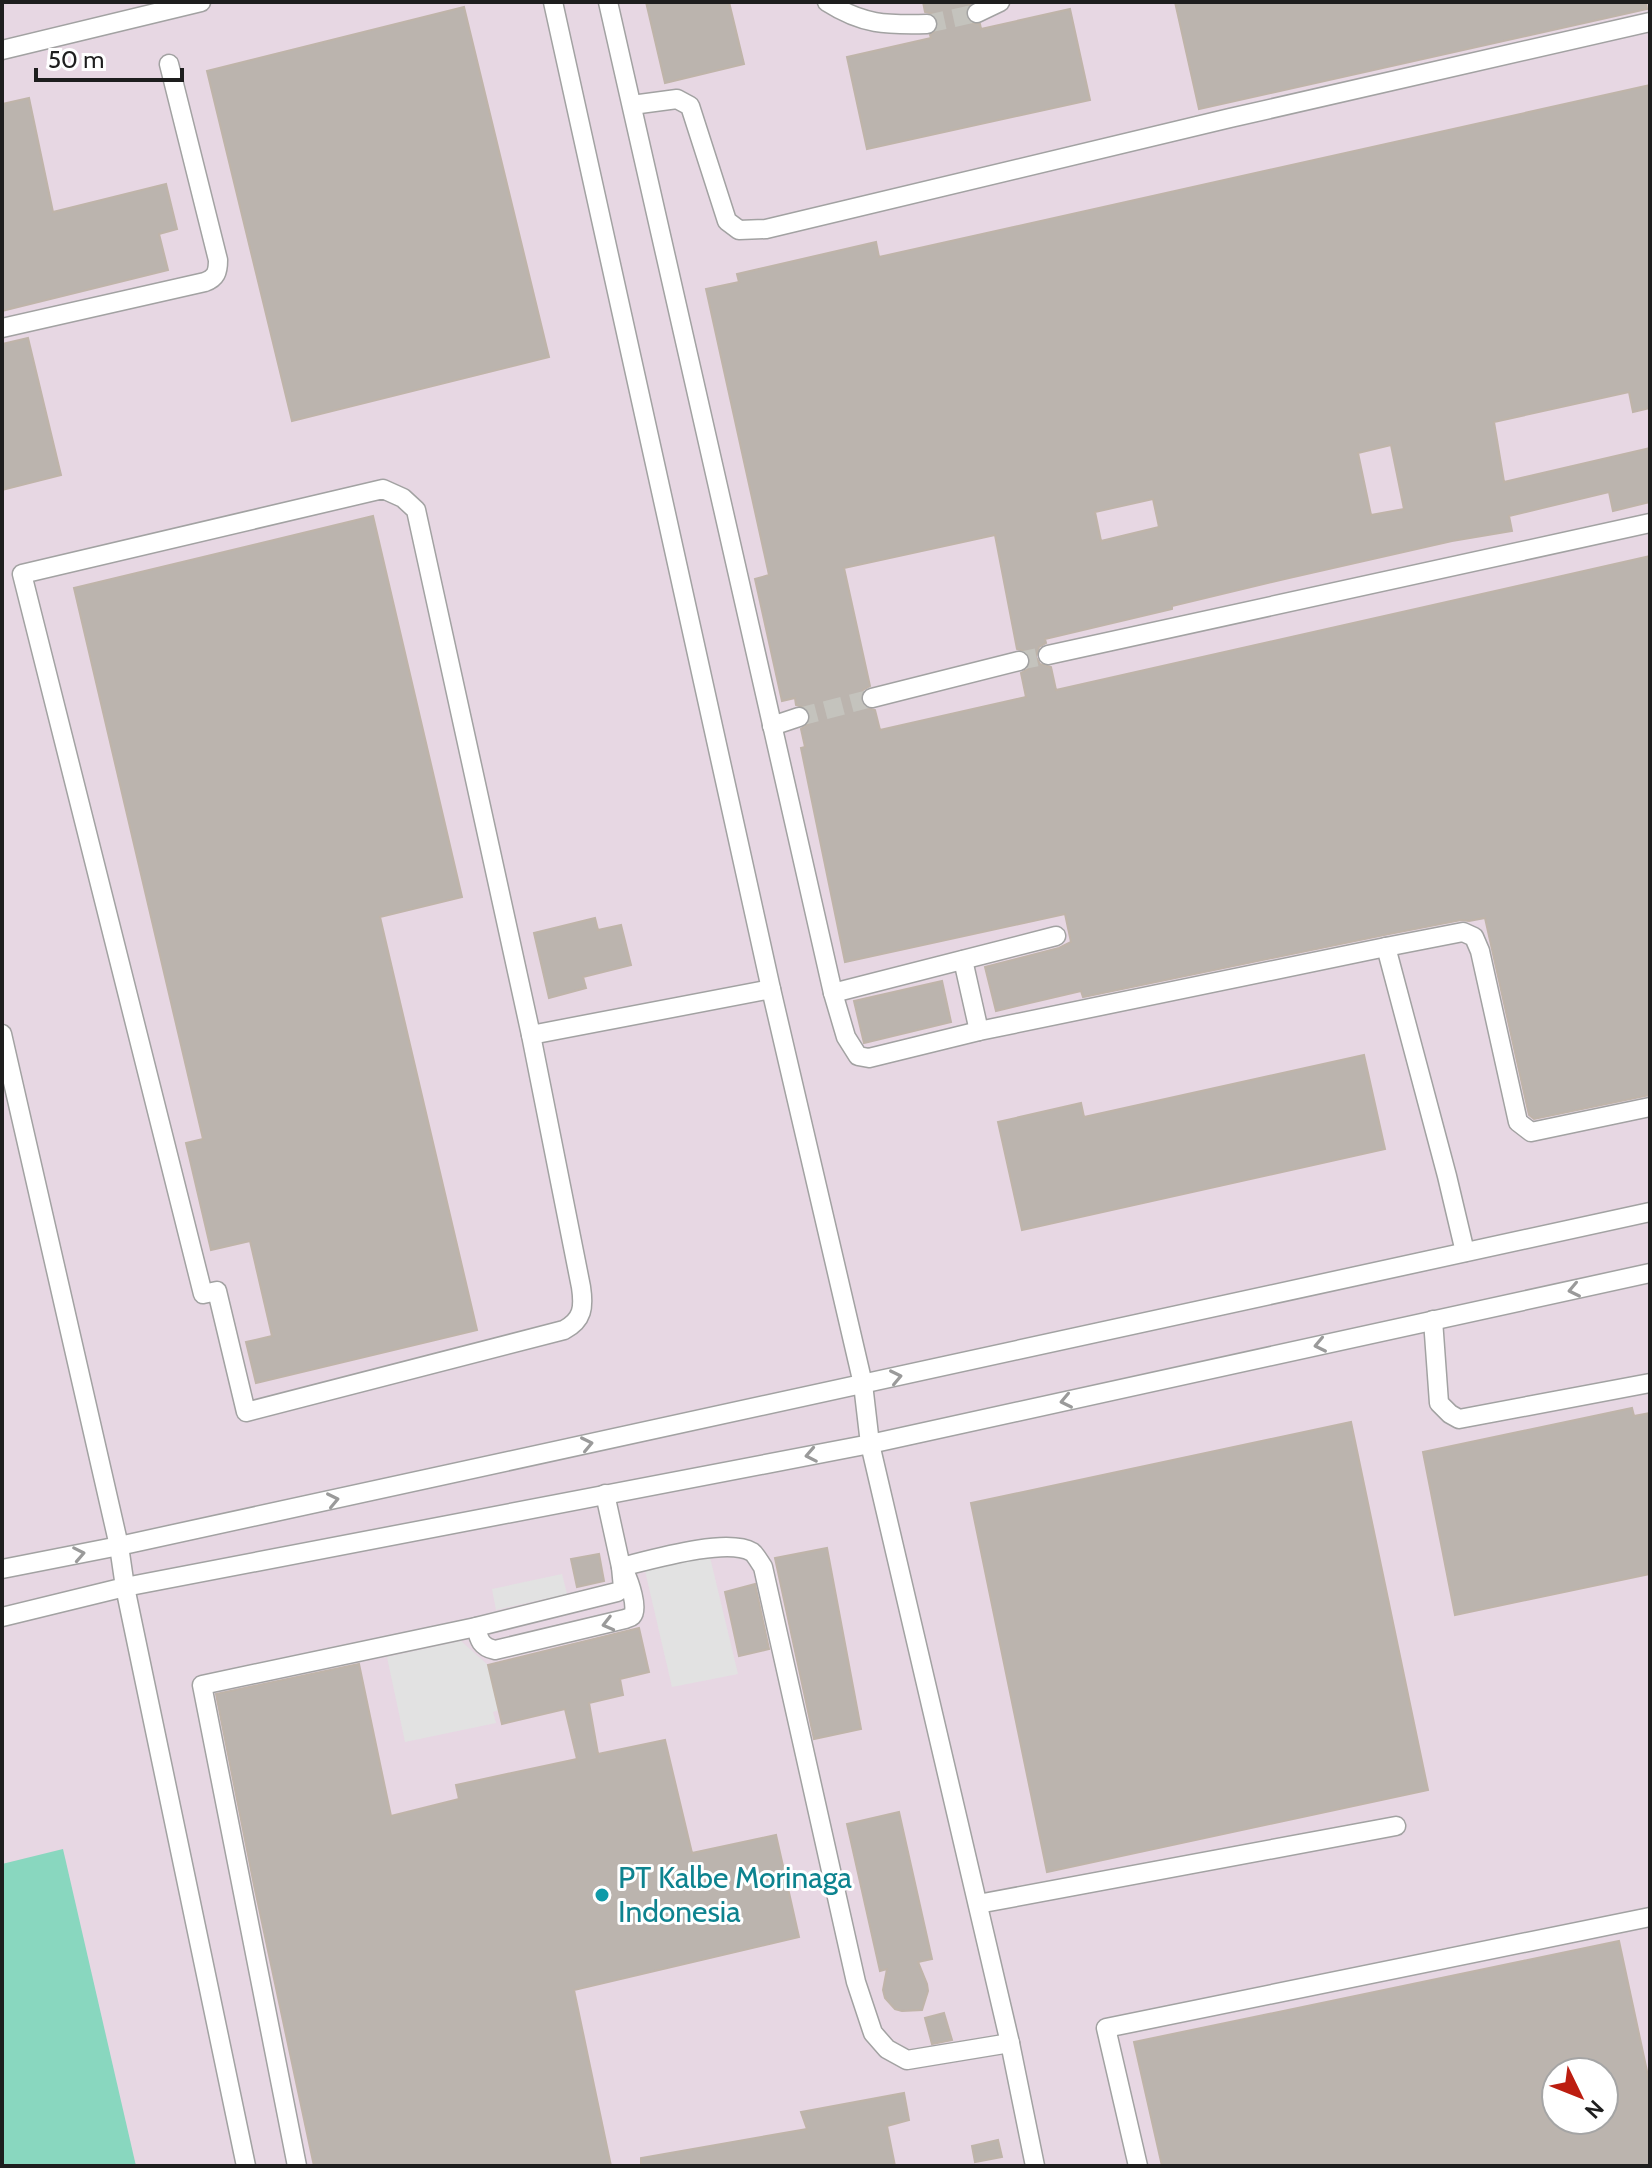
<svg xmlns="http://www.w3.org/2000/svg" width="1652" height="2168" font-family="Cabin,sans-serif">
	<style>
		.industrial { fill: #e7d7e3; fill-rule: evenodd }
		.pitch { fill: #89d7bf }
		.parking { fill: #e2e2e2 }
		.building { fill: #bbb4ae; stroke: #bfb4a9; stroke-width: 2; fill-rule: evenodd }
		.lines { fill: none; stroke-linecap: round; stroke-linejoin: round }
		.minor-tunnel { stroke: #c4c3bd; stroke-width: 18; stroke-dasharray: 18 9; stroke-linecap: butt }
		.minor-casing { stroke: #a2a2a2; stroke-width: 21 }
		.minor { stroke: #fff; stroke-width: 18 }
		.oneway { stroke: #9a9a9a }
		.culture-dot { fill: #0f9aa8; stroke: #fff; stroke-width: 3 }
		.labels { text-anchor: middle; stroke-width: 6; stroke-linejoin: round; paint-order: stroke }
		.culture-label { font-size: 30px; fill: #0d838f; stroke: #fff; text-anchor: start }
	</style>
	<rect width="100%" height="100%" fill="#eeece5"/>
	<path class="industrial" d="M2 2H1650V2166H2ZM1556 2072H1604V2120H1556Z"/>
	<path class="pitch" d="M63 1849 136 2166H2V1864Z"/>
	<g class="parking">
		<path d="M708 1549 738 1674 672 1687 643 1562Z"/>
		<path d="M562 1574 567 1594 496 1610 492 1589Z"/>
		<path d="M461 1641 488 1665 499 1710 493 1712 496 1723 405 1742 387 1657Z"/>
	</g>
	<g class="building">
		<path d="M646 2H729L744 64 665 83Z"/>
		<path d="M923 2H972L967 7 966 17 971 23 980 24 981 29 1070 9 1090 100 867 149 847 57 931 38 930 35 937 30 939 23 933 14 925 12Z"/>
		<path d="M1175 2H1646L1647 9 1199 109Z"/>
		<path d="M464 7 549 357 292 421 207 71Z"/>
		<path d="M1650 85V408L1633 412 1629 392 1494 422 1504 482 1650 448V502L1613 511 1609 492 1509 516 1512 531 1452 541 1289 578 1172 606V609L1045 639 1046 643 1039 647 1036 657 1040 664 1051 667 1056 690 1650 556V1095L1534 1119 1529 1115 1485 918 1469 921 1461 920 1384 935 1083 997 1081 991 996 1011 985 967 1059 948 1071 942 1065 914 845 962 801 748 805 747 801 729 808 724 811 714 806 708 796 705 795 698 782 701 755 579 769 575 706 289 739 282 737 274 876 242 879 257ZM1391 445 1404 509 1371 515 1358 453ZM1153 499 1159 527 1101 541 1095 512ZM995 535 1017 649 1027 652 1031 659 1028 669 1021 673 1026 697 880 730 875 710 864 707 860 700 863 690 870 686 844 568Z"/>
		<path d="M29 98 53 212 166 184 177 229 159 234 168 270 2 311V104Z"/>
		<path d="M28 338 61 475 2 490V344Z"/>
		<path d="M373 516 462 897 380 917 477 1330 256 1383 246 1342 272 1336 250 1241 211 1250 186 1143 203 1139 74 588Z"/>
		<path d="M595 918 598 930 621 925 631 965 583 977 586 988 549 998 534 933Z"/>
		<path d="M942 981 951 1022 864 1043 854 1001Z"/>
		<path d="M1364 1055 1385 1149 1022 1230 998 1122 1081 1103 1084 1117Z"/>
		<path d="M1632 1408 1634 1416 1650 1413V1574L1455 1615 1423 1452Z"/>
		<path d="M1351 1422 1428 1790 1047 1872 971 1503Z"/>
		<path d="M827 1548 861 1729 814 1739 775 1558Z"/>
		<path d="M599 1554 604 1581 577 1587 571 1559Z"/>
		<path d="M755 1584 769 1649 739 1656 725 1592Z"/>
		<path d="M639 1628 649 1672 620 1679 623 1695 589 1703 598 1754 665 1740 692 1853 776 1835 799 1937 574 1990 611 2166H314L254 1885 216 1694 359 1664 391 1816 459 1799 456 1785 577 1759 565 1709 502 1724 488 1665Z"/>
		<path d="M899 1812 932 1959 918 1962 927 1984 928 1991 922 2010 902 2011 895 2009 885 1998 883 1990 887 1969 880 1971 847 1824Z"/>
		<path d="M1619 1941 1650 2085V2166H1162L1134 2042ZM1556 2072H1604V2120H1556Z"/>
		<path d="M944 2013 952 2040 932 2044 925 2018Z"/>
		<path d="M904 2093 909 2120 887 2126 895 2166H641V2158L807 2129 801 2112Z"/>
		<path d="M998 2140 1002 2157 975 2162 972 2146Z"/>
	</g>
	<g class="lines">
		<g class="minor-tunnel">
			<path d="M927 24 977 13"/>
			<path d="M1019 661 1048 655"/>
			<path d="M799 717 872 698"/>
		</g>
		<g class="minor-casing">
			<g id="minor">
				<path d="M553 2 771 989 863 1384 870 1444 1010 2043 1035 2166"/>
				<path d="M608 2 833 993 846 1037 858 1056 869 1058 979 1031 1386 947 1463 932 1474 937 1480 951 1518 1122 1531 1132 1650 1107"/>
				<path d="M827 2C863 25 886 25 927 24"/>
				<path d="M977 13 1000 2"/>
				<path d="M2 50 201 2"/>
				<path d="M632 105 677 99 690 106 727 221 739 230 766 229 1230 118 1650 22"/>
				<path d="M2 328 205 282C216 278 218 272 218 260L169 64"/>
				<path d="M383 489 403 498 416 510 531 1035 581 1287C584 1307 583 1320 564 1330L246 1412 217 1291 203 1294 22 574Z"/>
				<path d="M1048 655 1650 523"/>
				<path d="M872 698 1019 661"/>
				<path d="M772 726 799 717"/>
				<path d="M1386 947 1447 1176 1465 1252"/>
				<path d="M963 960 979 1031"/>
				<path d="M833 993 1056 936"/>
				<path d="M2 1034 119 1546 125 1587 246 2166"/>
				<path d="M531 1035 771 989"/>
				<path d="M1433 1320 1439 1403 1450 1414 1459 1419 1650 1383"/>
				<path d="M621 1567C650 1560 727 1537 752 1552 756 1555 760 1563 763 1567L856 1982 873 2033 887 2049 907 2060 1010 2043"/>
				<path d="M2 1569 119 1546 1650 1212"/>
				<path d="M2 1617 125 1587 870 1444 1650 1273"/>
				<path d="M476 1627C479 1640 481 1647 495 1650L625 1619C627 1618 630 1618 632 1616 639 1609 629 1581 625 1573"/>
				<path d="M978 1904 1396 1826"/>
				<path d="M297 2166 202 1685 476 1627 617 1592 623 1588 621 1567 605 1494"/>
				<path d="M1138 2166 1106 2028 1650 1917"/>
			</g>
		</g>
		<use href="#minor" class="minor"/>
	</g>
	<defs><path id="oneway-chevron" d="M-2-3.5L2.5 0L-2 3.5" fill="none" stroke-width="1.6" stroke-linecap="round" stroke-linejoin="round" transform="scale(2)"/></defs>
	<g class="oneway">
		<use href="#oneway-chevron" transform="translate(1574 1290) rotate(168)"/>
		<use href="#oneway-chevron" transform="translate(1320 1345) rotate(168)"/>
		<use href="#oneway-chevron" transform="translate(896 1377) rotate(-12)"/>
		<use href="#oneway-chevron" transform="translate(1066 1401) rotate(168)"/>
		<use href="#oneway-chevron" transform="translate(587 1444) rotate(-12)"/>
		<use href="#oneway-chevron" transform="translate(811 1455) rotate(169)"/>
		<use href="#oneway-chevron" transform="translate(333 1500) rotate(-12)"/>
		<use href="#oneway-chevron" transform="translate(79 1554) rotate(-11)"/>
		<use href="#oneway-chevron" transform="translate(608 1624) rotate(166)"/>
	</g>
	<circle class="culture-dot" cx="602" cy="1895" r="8"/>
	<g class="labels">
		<g class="culture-label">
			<text x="618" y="1888">PT Kalbe Morinaga<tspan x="618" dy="34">Indonesia</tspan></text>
		</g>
	</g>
	<rect width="1652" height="2168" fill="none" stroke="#1e1e1e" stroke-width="8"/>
	<g transform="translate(1580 2096) rotate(133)"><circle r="38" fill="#ffffff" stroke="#a5a5a5" stroke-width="2"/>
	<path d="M0-6L14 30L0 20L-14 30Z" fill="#bc1d10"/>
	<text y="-12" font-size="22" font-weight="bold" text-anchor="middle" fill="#1e1e1e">N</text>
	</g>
	<path d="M36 68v12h146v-12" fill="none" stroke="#1e1e1e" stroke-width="4"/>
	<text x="48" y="68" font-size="24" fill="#1e1e1e" stroke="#ffffff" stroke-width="6" paint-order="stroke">50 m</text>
</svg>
